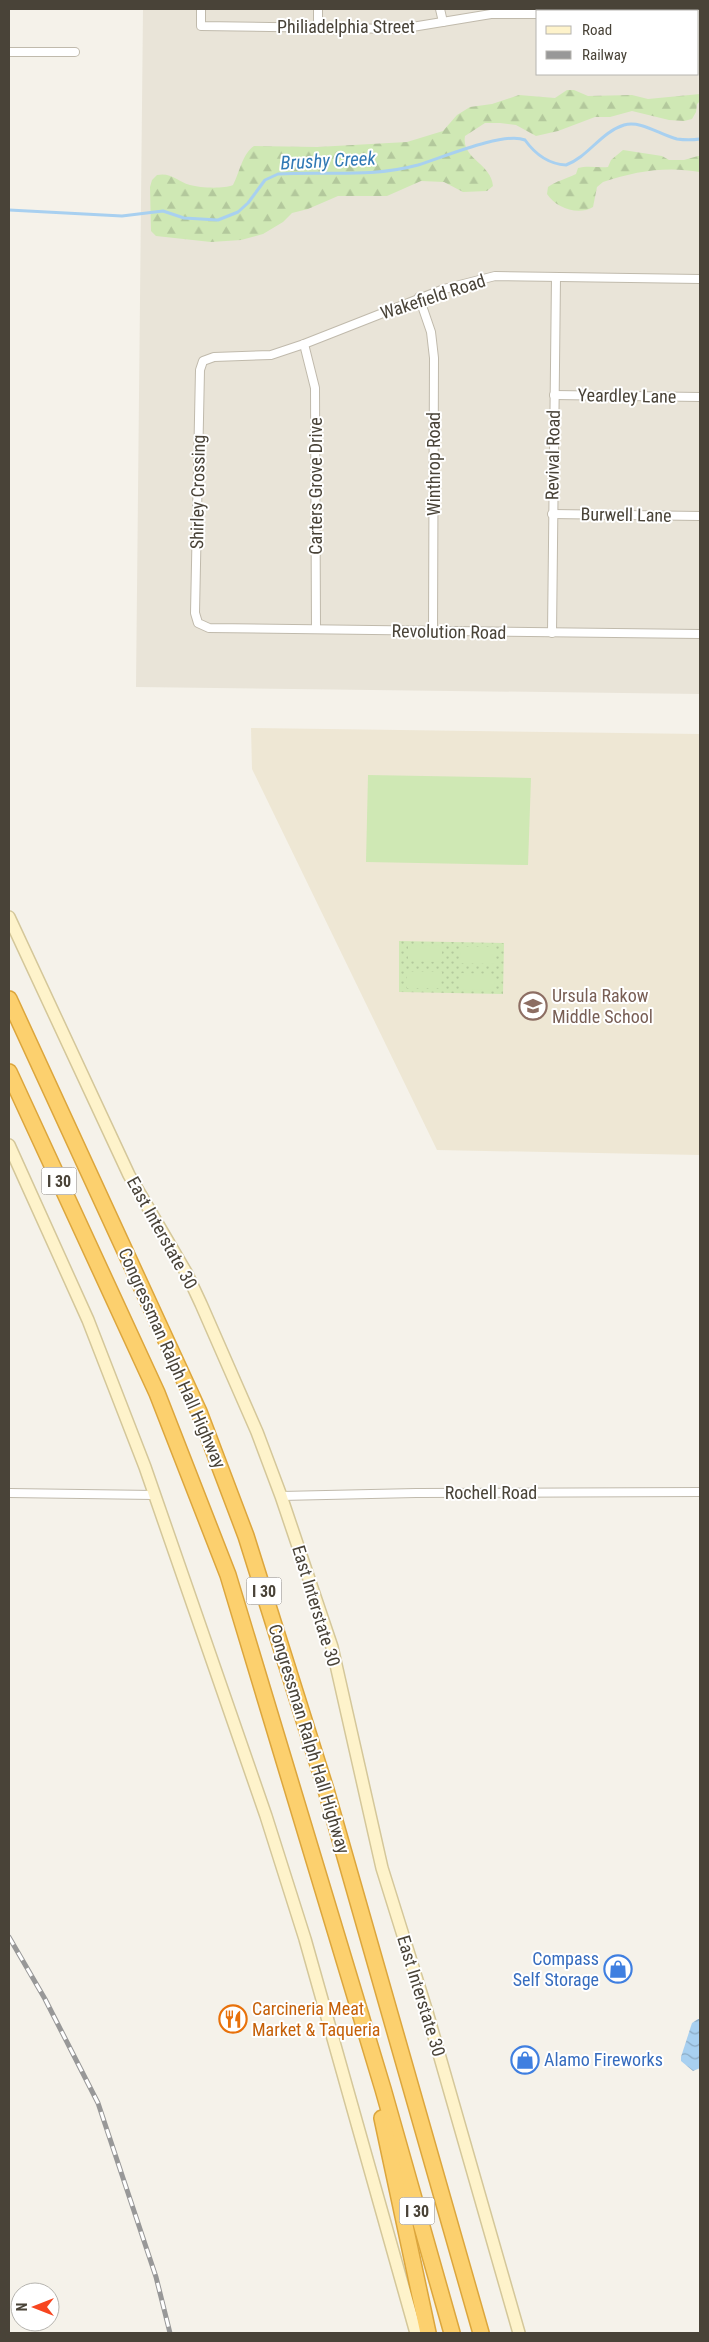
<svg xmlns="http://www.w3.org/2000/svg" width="709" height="2342" font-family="'Roboto Condensed',sans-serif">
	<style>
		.residential { fill: #e9e4d8; fill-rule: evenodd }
		.education { fill: #eee7d4 }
		.grass { fill: url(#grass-dots) }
		.forest { fill: url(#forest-firs) }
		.garden { fill: #cfe8b4 }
		.water { fill: url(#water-waves) }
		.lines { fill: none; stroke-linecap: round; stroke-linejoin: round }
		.stream { stroke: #a8d0f0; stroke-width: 3 }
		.minor-casing { stroke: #c0baac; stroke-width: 10 }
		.secondary-casing { stroke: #d4c79a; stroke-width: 14 }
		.motorway-casing { stroke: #dca63d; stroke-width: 18 }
		.minor { stroke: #fff; stroke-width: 8 }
		.secondary { stroke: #fef3cb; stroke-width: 11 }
		.motorway { stroke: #fcd06e; stroke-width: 15 }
		.rail-casing { stroke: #989898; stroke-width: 5 }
		.rail { stroke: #fff; stroke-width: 3; stroke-dasharray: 9; stroke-linecap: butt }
		.labels { text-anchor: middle; stroke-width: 4; stroke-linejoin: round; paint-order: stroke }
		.shield { fill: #fff; stroke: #807b74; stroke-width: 1 }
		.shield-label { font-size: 16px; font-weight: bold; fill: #494338 }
		.street-label { font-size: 18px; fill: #494338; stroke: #fff }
		.education-label { font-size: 18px; fill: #785e54; stroke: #fff; text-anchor: start }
		.shop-label { font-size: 18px; fill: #366cbe; stroke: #fff; text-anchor: end }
		.food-label { font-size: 18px; fill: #c56008; stroke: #fff; text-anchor: start }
		.water-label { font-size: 19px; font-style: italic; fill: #3179b5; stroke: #fff }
	</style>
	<defs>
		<pattern id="grass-dots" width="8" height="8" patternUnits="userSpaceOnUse" patternTransform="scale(1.25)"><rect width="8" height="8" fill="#cfe8b4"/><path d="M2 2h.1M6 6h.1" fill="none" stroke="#b3c89c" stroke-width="1.8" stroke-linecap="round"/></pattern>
		<pattern id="forest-firs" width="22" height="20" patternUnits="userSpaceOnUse" patternTransform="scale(1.25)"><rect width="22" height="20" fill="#cfe8b4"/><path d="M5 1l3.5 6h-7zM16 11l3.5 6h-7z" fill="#b3c89c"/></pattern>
		<pattern id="water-waves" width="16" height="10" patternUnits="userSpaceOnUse" patternTransform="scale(1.25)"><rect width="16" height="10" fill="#a8d0f0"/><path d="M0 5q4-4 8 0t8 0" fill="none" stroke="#8baac3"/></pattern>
	</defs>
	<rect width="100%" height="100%" fill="#f5f2ea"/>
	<path class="residential" d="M143 9H700V694L136 687ZM538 11H698V74H538Z"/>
	<path class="education" d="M251 728 700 734V1155L437 1150 252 769Z"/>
	<path class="grass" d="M399 941 504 943 503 994 399 992Z"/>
	<g class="forest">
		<path d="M567 90H574L588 96 632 95 648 99 700 94V101L697 104 696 112 692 119 684 121 669 120 632 111 610 117H595L558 131 536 136 516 125 500 123H485L465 136C461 159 491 163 493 186L487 191 463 192 444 182 421 181 387 196H338L308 209 292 213 283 222 263 234 241 240 211 242 156 236 151 231 150 187 152 180 157 175C171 172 177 181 190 185 201 188 223 189 233 185 240 172 242 154 254 146L317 147 407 142 443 131 457 115 470 107 492 104 519 95 555 98Z"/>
		<path d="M623 150 662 156 669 160H684L698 156H700V172C666 166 636 171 603 182L597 187 593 207C578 216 556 208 547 194L548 187C556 181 566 179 576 174L578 168C588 165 598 168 608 167L611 160Z"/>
	</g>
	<g class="garden">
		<path d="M368 775 531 778 528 865 366 862Z"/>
		<path d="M408 945 442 946V962L408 961Z"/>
		<path d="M461 947H495V964L460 963Z"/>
		<path d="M407 972H442L441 988H407Z"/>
		<path d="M460 973 495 974 494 990 460 989Z"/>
	</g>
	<path class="water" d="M698 2019H700V2068L693 2071 681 2061V2057L692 2023Z"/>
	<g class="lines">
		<path class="stream" d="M9 210 122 216 163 211 184 218 218 220 238 212 248 203 265 180 278 174C326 171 370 178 418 165 441 158 504 131 525 140 535 154 548 164 566 165 588 157 601 132 624 125 641 120 660 135 677 139 684 140 693 140 700 139"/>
		<g class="minor-casing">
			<g id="minor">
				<path d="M201 9V26L400 29 491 14H538"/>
				<path d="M440 9 443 22"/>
				<path d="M598 11 616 9"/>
				<path d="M318 28V9"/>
				<path d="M9 52H75"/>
				<path d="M700 279 495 276 444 289 304 344 271 355 214 357 203 361 200 370 195 613 198 623 209 628 700 634"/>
				<path d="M419 297 431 332 434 358 433 632"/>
				<path d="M304 344 315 388 316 629"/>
				<path d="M554 395 700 397"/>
				<path d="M552 514 700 516"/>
				<path d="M552 633 556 277"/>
				<path d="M9 1493 154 1495"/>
				<path d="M281 1496 416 1493 700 1492"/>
			</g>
		</g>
		<g class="secondary-casing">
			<g id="secondary">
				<path d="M9 917 129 1175 187 1274 201 1304 257 1432 281 1496 332 1647 382 1868 427 2012 519 2333"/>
				<path d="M9 1145 88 1320 145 1467 266 1816 305 1939 416 2333"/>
			</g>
		</g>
		<g class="motorway-casing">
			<g id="motorway">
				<path d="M9 999 199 1412 246 1536 326 1790 481 2333"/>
				<path d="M9 1072 157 1393 228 1575 383 2089 452 2333"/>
				<path d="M382 2118 428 2333"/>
			</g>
		</g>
		<use href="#minor" class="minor"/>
		<use href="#secondary" class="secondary"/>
		<use href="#motorway" class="motorway"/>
		<g class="rail-casing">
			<path id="rail" d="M9 1937 45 1999 98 2103 156 2277 170 2333"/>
		</g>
		<use href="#rail" class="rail"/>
	</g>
	<defs>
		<g id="school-ring" transform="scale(1.4375)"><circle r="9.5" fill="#fff" stroke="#8d6e63" stroke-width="1.5"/><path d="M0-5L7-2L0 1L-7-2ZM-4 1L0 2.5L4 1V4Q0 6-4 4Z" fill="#8d6e63"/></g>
		<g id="shop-ring" transform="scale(1.4375)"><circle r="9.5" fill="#fff" stroke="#3f7fe0" stroke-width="1.5"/><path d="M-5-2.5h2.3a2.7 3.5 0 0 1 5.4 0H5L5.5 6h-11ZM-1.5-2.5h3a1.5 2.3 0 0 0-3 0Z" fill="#3f7fe0"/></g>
		<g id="restaurant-ring" transform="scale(1.4375)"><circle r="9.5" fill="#fff" stroke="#e8710a" stroke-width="1.5"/><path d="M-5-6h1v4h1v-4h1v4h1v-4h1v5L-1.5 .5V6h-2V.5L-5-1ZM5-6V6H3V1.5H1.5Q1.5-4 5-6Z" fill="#e8710a"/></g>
	</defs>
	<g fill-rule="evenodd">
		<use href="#school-ring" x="533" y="1006"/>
		<use href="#shop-ring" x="618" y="1969"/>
		<use href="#restaurant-ring" x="233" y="2019"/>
		<use href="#shop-ring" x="525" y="2060"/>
	</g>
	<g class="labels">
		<g class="shield">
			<rect x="41.5" y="1167.5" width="35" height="27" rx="4"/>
			<rect x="246.5" y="1577.5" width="35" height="27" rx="4"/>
			<rect x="399.5" y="2197.5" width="35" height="27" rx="4"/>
		</g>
		<g class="shield-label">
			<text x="59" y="1187">I 30</text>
			<text x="264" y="1597">I 30</text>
			<text x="417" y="2217">I 30</text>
		</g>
		<g class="street-label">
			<text x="346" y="33">Philiadelphia Street</text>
			<text transform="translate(433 297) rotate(-18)" y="6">Wakefield Road</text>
			<text transform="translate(627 396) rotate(1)" y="6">Yeardley Lane</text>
			<text transform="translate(553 455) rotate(-89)" y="6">Revival Road</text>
			<text transform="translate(434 464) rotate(-90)" y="6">Winthrop Road</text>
			<text transform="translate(316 486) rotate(-90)" y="6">Carters Grove Drive</text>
			<text transform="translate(198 492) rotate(-89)" y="6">Shirley Crossing</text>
			<text transform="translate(626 515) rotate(1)" y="6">Burwell Lane</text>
			<text transform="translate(449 632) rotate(1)" y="6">Revolution Road</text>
			<text transform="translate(162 1233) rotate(61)" y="6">East Interstate 30</text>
			<text transform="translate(172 1358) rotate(66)" y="6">Congressman Ralph Hall Highway</text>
			<text x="491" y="1499">Rochell Road</text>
			<text transform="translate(316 1606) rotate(73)" y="6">East Interstate 30</text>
			<text transform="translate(309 1739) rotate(73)" y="6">Congressman Ralph Hall Highway</text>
			<text transform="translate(421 1996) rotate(73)" y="6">East Interstate 30</text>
		</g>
		<g class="education-label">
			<text x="552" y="1002">Ursula Rakow<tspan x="552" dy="21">Middle School</tspan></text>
		</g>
		<g class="shop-label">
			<text x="599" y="1965">Compass<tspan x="599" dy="21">Self Storage</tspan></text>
			<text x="544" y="2066" text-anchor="start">Alamo Fireworks</text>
		</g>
		<g class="food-label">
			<text x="252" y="2015">Carcineria Meat<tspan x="252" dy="21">Market &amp; Taqueria</tspan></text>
		</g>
		<g class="water-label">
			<text transform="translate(328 160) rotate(-3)" y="7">Brushy Creek</text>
		</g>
	</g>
	<rect width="709" height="2342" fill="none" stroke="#494338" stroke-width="20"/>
	<rect x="536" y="10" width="162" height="65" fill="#ffffff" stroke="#b6b4af"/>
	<rect x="546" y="26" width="25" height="8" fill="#fef3cb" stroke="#b6b4af"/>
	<text x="582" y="35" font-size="15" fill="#494338">Road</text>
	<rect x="546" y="51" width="25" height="8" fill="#989898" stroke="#b6b4af"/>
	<text x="582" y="60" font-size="15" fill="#494338">Railway</text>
	<g transform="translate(35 2307) rotate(270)"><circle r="24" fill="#ffffff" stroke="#b6b4af"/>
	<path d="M0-4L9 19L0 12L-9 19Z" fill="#f7451f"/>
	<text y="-8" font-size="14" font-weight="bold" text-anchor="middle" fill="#494338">N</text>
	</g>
</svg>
